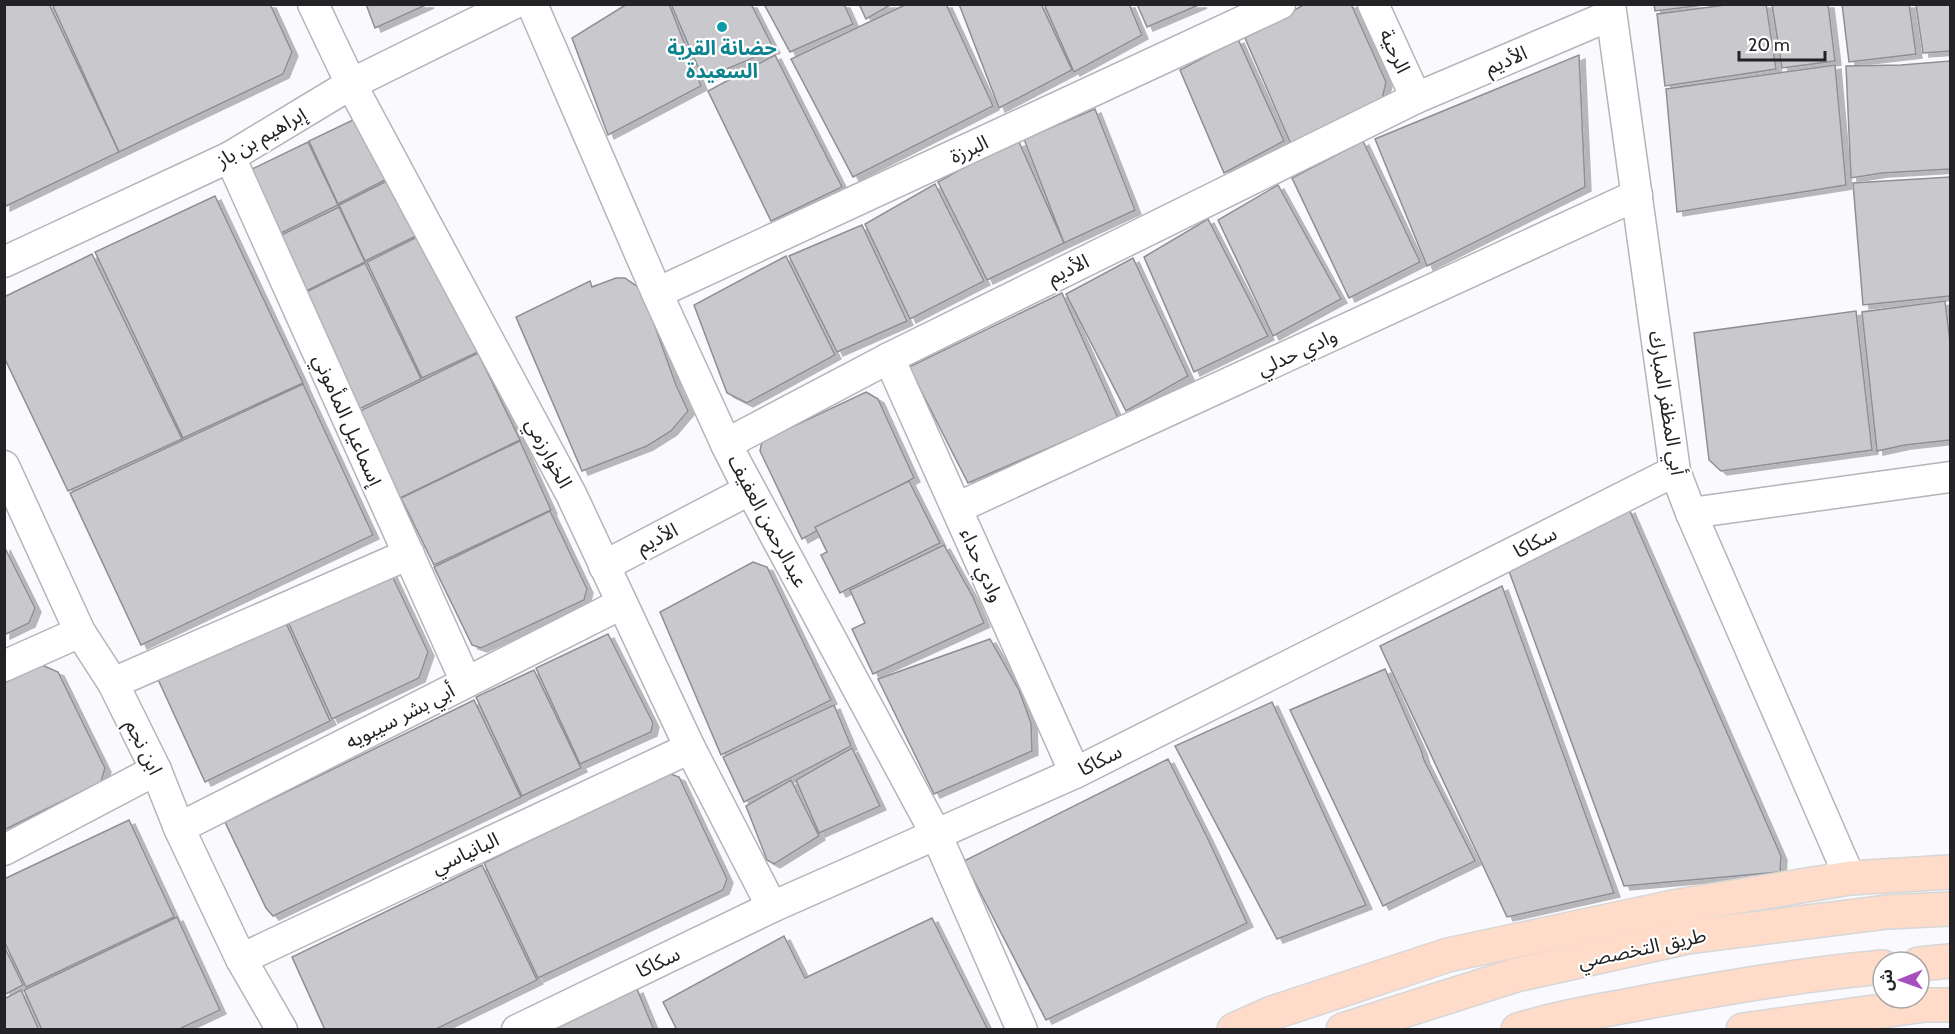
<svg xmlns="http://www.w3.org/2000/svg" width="1955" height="1034" font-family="Cabin,'Noto Sans Arabic',sans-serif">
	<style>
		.building { fill: #c8c8cd; stroke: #8e8e94; stroke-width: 1.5; filter: url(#shadow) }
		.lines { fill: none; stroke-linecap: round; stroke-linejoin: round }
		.minor-casing { stroke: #b4b4ba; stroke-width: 33 }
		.primary-casing { stroke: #d7d7d8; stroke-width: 36 }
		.minor { stroke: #fff; stroke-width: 30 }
		.primary { stroke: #fedcc9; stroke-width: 33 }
		.culture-dot { fill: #0f9aa8; stroke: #fff; stroke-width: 2 }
		.labels { text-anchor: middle; stroke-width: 4.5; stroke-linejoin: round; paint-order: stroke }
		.culture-label { font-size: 20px; font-weight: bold; fill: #0d838f; stroke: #fff }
		.street-label { font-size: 20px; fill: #232325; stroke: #fff }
	</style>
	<defs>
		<filter id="shadow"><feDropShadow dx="6" dy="4" stdDeviation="0" flood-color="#0004"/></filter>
	</defs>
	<rect width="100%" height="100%" fill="#fafafe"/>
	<g class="building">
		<path d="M8 4H49L119 152 4 207V6Z"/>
		<path d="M52 4H270L292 52 283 74 119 152Z"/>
		<path d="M366 4H428L375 28Z"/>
		<path d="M627 4H669L701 86 608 135 572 38Z"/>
		<path d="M671 4H751L774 49 703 79Z"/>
		<path d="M764 4H844L853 24 790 52Z"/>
		<path d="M859 4H892L866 19Z"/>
		<path d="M907 4H946L993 106 853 177 791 59Z"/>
		<path d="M959 4H1041L1072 70 999 108Z"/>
		<path d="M1044 4H1129L1142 35 1074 72Z"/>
		<path d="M1137 4H1201L1147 27Z"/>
		<path d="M1305 4H1351L1386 82 1381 104 1293 149 1245 38Z"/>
		<path d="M1654 4H1712L1655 11Z"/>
		<path d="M1733 4H1766L1776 69 1665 86 1657 14Z"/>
		<path d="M1772 4H1828L1835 61 1782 68Z"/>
		<path d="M1842 4H1909L1916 54 1849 62Z"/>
		<path d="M1916 4H1950V51L1923 53Z"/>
		<path d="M1238 39 1284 141 1224 173 1180 70Z"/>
		<path d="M775 55 842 187 771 221 708 91Z"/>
		<path d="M1579 55 1585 187 1427 266 1375 139Z"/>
		<path d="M1950 61V169L1882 173 1851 178 1846 66 1901 65Z"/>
		<path d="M1835 65 1846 185 1677 212 1666 89Z"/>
		<path d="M1095 109 1135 210 1064 243 1024 139Z"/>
		<path d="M357 118 389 178 338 204 309 141Z"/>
		<path d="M1363 141 1420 262 1349 298 1292 178Z"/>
		<path d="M308 142 338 205 275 236 246 172Z"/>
		<path d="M1019 142 1064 243 987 280 938 182 988 154Z"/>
		<path d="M1950 177V296L1863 305 1853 183Z"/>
		<path d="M391 179 418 235 365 261 339 205Z"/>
		<path d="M935 184 984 281 910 319 865 224Z"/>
		<path d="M1278 185 1341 299 1273 336 1218 220Z"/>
		<path d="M215 196 303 383 183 438 95 252Z"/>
		<path d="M339 207 365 262 302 293 277 237Z"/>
		<path d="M1208 219 1268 336 1194 372 1144 257Z"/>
		<path d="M862 225 907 321 837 352 789 256Z"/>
		<path d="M419 236 478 352 422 378 367 262Z"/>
		<path d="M92 254 182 439 68 491 4 357V297Z"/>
		<path d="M786 256 835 355 747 403 727 393 694 305Z"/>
		<path d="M1133 258 1188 376 1126 411 1066 294Z"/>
		<path d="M365 263 421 379 359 409 304 293Z"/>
		<path d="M616 278H625L642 290 676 385 688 411 671 431 647 446 582 471 516 317 590 281 592 287Z"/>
		<path d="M1062 293 1118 418 968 483 909 367Z"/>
		<path d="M1945 301 1950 342V440L1905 445 1877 451 1862 312Z"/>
		<path d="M1856 311 1872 450 1721 471 1709 460 1694 333Z"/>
		<path d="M478 353 520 440 400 498 360 411Z"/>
		<path d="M303 384 373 535 141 645 70 493Z"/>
		<path d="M866 392 878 399 914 478 802 539 760 451 762 441Z"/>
		<path d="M520 441 551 510 434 565 401 498Z"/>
		<path d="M909 481 940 543 840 593 821 555 827 552 815 527Z"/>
		<path d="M1629 509 1781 856 1780 872 1624 886 1509 571Z"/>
		<path d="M550 511 587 589 584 600 481 648 472 645 434 567Z"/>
		<path d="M944 545 973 597 984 623 873 674 852 629 865 623 850 590Z"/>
		<path d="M4 546 35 608 29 623 4 635Z"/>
		<path d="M753 562 767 567 831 700 721 755 660 612Z"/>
		<path d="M388 567 428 652 419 678 332 719 285 615Z"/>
		<path d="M1502 586 1614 893 1507 917 1380 646Z"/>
		<path d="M283 616 330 721 205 782 157 677Z"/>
		<path d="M608 634 653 723 651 732 580 764 536 668Z"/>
		<path d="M990 639 1019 690 1031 723 1032 751 934 794 878 679Z"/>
		<path d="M42 665 58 672 105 768 101 782 4 830V683Z"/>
		<path d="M1385 669 1421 750 1424 760 1475 861 1383 906 1290 710Z"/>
		<path d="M534 670 581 768 522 796 476 697Z"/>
		<path d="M474 700 521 797 273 916 266 908 225 822Z"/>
		<path d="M1272 702 1366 905 1277 939 1175 746Z"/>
		<path d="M834 705 851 746 744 802 723 757Z"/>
		<path d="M852 748 880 806 819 833 796 780Z"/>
		<path d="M1168 759 1207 837 1247 923 1046 1020 964 861Z"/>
		<path d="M668 773 679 777 727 879 723 890 538 978 484 863Z"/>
		<path d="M791 780 819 836 774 864 767 860 746 806Z"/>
		<path d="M129 820 174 917 26 987 4 941V879Z"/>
		<path d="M482 865 537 980 434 1030H325L292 957Z"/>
		<path d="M177 917 220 1010 177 1030H42L24 990Z"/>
		<path d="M932 918 988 1030H677L663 1002 784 936 805 978Z"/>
		<path d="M4 946 23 985 4 995Z"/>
		<path d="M637 989 654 1030H552Z"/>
		<path d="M21 990 39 1030H4V999Z"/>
	</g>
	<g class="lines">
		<g class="minor-casing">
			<g id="minor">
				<path d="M313 4 351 84 571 494 690 748 772 907"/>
				<path d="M532 4 657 293 726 444 937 836 1022 1030"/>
				<path d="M1373 4 1416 98"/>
				<path d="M1610 4 1675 471 1691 513 1850 878"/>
				<path d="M230 157 466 682"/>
				<path d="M4 262 230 157 351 84 513 4"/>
				<path d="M657 293 1280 4"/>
				<path d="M889 358 1075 773"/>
				<path d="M4 466 80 632 113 683 156 770 179 828 241 959 282 1030"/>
				<path d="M957 508 1637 195"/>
				<path d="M1691 513 1950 477"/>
				<path d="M604 566 749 490 726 444 889 358 1416 98 1611 15"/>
				<path d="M4 666 80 632"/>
				<path d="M113 683 409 554"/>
				<path d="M179 828 621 604"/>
				<path d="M4 850 156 770"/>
				<path d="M241 959 690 748"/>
				<path d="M517 1030 772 907 1075 773 1675 471"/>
			</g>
		</g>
		<g class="primary-casing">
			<g id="primary">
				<path d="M1919 964 1950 961"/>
				<path d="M1234 1030 1272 1013 1448 955 1673 907 1850 878 1950 872"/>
				<path d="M1343 1030 1516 975 1688 937 1887 912 1950 909"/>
				<path d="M1518 1030C1562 1016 1607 1010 1652 1001 1729 987 1805 974 1883 967"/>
				<path d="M1743 1030 1925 1005H1950"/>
			</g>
		</g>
		<use href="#minor" class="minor"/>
		<use href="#primary" class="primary"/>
	</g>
	<circle class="culture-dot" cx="722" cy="27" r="6"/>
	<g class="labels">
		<g class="culture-label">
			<text x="722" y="55">حضانة القرية<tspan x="722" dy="23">السعيدة</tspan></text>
		</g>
		<g class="street-label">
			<text transform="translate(1395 51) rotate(65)" y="7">الرحية</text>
			<text transform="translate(1506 60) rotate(-23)" y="7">الأديم</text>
			<text transform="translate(261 137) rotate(-30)" y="7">إبراهيم بن باز</text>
			<text transform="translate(969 149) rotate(-25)" y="7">البرزة</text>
			<text transform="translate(1068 269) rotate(-26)" y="7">الأديم</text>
			<text transform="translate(1297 352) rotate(-25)" y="7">وادي حدلي</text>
			<text transform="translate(1667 403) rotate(81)" y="7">أبي المظفر المبارك</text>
			<text transform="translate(348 420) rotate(66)" y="7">إسماعيل المأموني</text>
			<text transform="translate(549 453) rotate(62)" y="7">الخوارزمي</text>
			<text transform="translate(768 521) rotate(62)" y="7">عبدالرحمن العفيف</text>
			<text transform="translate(657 538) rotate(-27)" y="7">الأديم</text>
			<text transform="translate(1535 542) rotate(-27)" y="7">سكاكا</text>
			<text transform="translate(982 565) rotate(66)" y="7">وادي حداء</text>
			<text transform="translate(400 716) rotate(-27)" y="7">أبي بشر سيبويه</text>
			<text transform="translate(144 747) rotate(64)" y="7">ابن نجم</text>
			<text transform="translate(1100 760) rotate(-27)" y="7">سكاكا</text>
			<text transform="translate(465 853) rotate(-25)" y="7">البانياسي</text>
			<text transform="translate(1642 948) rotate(-12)" y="7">طريق التخصصي</text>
			<text transform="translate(658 962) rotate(-26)" y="7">سكاكا</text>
		</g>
	</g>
	<rect width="1955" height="1034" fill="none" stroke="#232325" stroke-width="12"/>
	<g transform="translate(1901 980) rotate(269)"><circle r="28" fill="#ffffff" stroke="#a7a7a8" stroke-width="1.5"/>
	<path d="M0-4.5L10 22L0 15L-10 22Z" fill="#a650be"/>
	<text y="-9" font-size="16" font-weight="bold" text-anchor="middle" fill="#232325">ش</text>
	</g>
	<path d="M1739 51v9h86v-9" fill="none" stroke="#232325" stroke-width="3"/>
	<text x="1748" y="51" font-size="18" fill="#232325" stroke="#ffffff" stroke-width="4.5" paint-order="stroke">20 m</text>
</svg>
